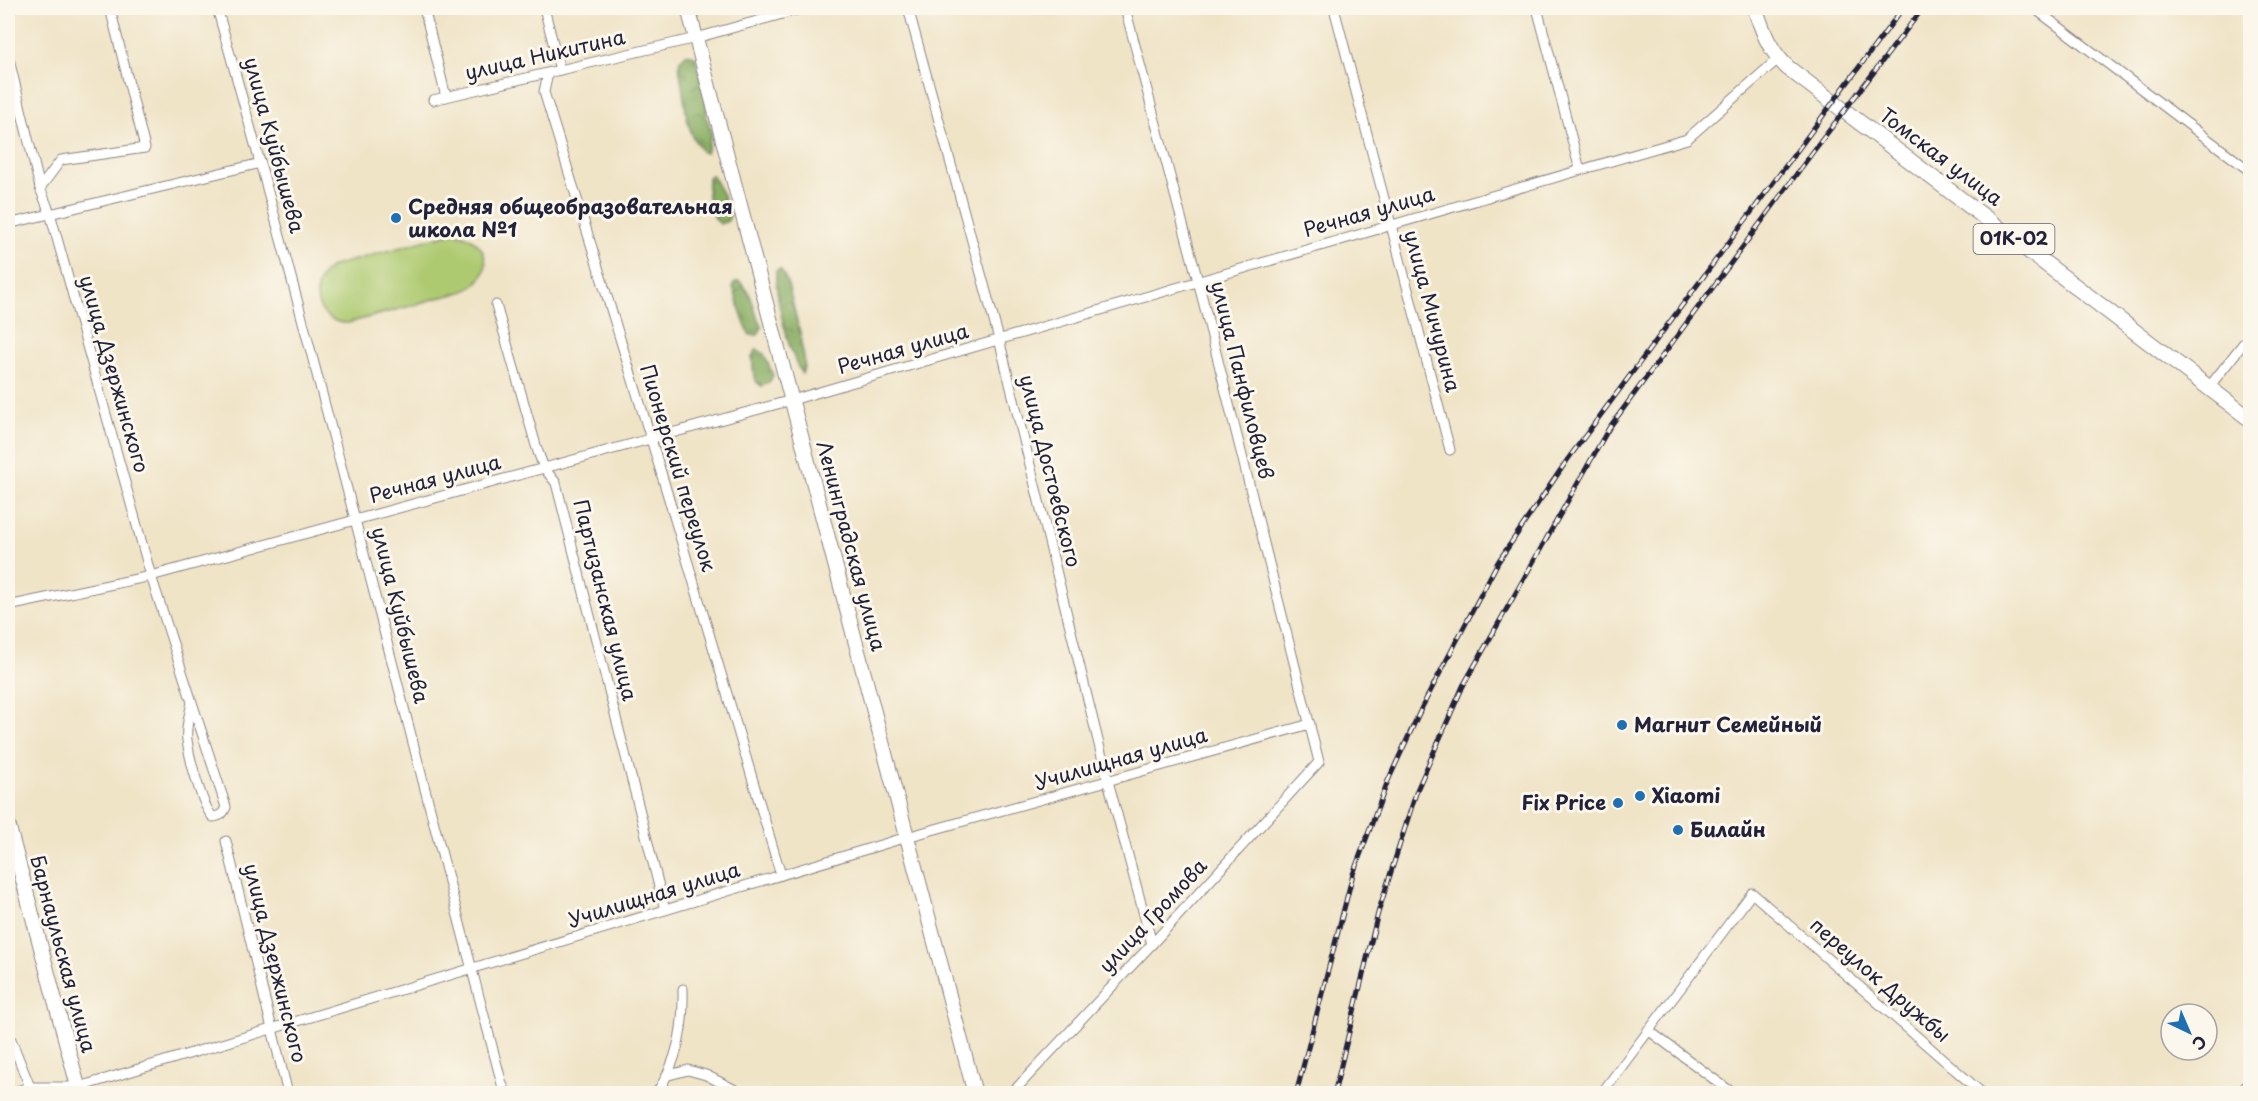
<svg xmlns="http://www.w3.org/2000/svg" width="2258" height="1101" font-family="'Playpen Sans',sans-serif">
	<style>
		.forest { fill: url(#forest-crowns); stroke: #56684f; stroke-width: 1.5 }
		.garden { fill: #aeca71; stroke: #687656; stroke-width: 1.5 }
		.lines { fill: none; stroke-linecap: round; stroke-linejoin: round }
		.street-casing { stroke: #898381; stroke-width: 11 }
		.secondary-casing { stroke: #898381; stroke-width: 16 }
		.primary-casing { stroke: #898381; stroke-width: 17 }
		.street { stroke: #fff; stroke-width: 9 }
		.secondary { stroke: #fff; stroke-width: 14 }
		.primary { stroke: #fff; stroke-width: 15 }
		.rail-casing { stroke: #22223b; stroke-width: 5 }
		.rail { stroke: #fbf7ec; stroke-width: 3; stroke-dasharray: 9; stroke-linecap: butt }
		.poi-dot { fill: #1f6fb2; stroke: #fbf7ec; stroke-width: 2 }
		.labels { text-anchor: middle; stroke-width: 6; stroke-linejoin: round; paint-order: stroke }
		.shield { fill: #fbf7ec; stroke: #636270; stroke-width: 1.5 }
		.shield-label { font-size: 18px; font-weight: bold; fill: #22223b }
		.street-label { font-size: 20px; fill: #22223b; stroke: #fbf7ec }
		.poi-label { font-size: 20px; font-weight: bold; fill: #22223b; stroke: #fbf7ec; text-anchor: start }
	</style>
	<defs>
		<pattern id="forest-crowns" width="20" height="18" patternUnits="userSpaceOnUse" patternTransform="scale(1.5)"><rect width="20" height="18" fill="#8aae63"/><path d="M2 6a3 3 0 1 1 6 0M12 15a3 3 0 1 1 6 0" fill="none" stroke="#708d53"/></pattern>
	</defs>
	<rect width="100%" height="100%" fill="#fbf7ec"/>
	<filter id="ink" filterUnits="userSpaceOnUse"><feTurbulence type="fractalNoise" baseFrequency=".0167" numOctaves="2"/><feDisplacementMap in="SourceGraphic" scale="12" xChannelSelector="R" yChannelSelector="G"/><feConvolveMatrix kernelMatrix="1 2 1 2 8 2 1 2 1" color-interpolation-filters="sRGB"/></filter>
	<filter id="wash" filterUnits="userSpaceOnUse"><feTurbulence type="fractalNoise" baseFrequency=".008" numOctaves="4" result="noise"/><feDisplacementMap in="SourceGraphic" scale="24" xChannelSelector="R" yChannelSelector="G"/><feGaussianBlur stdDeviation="1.35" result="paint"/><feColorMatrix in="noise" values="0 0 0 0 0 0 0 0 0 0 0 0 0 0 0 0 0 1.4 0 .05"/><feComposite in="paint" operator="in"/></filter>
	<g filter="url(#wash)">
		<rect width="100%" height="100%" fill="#f0e4c7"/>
		<g class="forest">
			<path d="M686 54 695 56 707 104 706 117 712 132 706 153 702 152 692 136 687 118 679 65 680 60Z"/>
			<path d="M712 175 723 195 726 209 731 212 728 221 720 224C707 212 707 194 708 177Z"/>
			<path d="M780 269C791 282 794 317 801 335 799 349 809 359 802 374 788 352 775 296 776 271Z"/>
			<path d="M739 281C756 296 751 310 762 327L758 335H750C741 320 739 303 733 287L734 283Z"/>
			<path d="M757 349 764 354 773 375 769 383 762 386C751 381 754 367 752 357Z"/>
		</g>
		<path class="garden" d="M452 233C482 234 499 267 472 287 463 294 449 295 437 298 408 307 378 315 348 323 315 324 305 283 333 266Z"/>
	</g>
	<g filter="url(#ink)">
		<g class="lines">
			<g class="street-casing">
				<g id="street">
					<path d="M217 8C318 365 407 725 502 1084L507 1094"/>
					<path d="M424 8 446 97"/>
					<path d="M544 8 560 70"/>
					<path d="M908 8 999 339 1108 781 1152 944"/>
					<path d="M1334 8 1450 450"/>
					<path d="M1537 8 1580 170"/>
					<path d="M2034 8 2250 171"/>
					<path d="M8 55 40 188 50 213 151 576 226 807C223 814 221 816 213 817 202 807 189 756 187 740 185 728 190 713 192 702"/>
					<path d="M548 73 544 92 651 439 781 875"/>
					<path d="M433 100 696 38 804 8"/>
					<path d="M40 188 61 160 145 148 110 8"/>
					<path d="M8 224 261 163"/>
					<path d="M496 305 537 449 544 468 556 483 665 910"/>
					<path d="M2209 387 2250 335"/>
					<path d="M8 606 151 576 792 400 1687 139 1778 59"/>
					<path d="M226 841 288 1094"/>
					<path d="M1648 1030 1734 1094"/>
					<path d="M8 1032 30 1087"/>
					<path d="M669 1075 688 1070 706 1075 743 1094"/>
					<path d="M8 1094 30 1087H79L907 837 1310 724"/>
					<path d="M656 1094C678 1062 684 1027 683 989"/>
					<path d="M1011 1094 1152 944 1319 762 1198 281 1125 8"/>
					<path d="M1601 1094 1752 893 1983 1094"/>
				</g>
			</g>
			<g class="secondary-casing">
				<g id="secondary">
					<path d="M688 8 975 1094"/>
					<path d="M8 824 80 1094"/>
					<path d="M2243 1094 2250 1085"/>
				</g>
			</g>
			<g class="primary-casing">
				<path id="primary" d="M1755 8C1763 32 1769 50 1788 68L2250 419"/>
			</g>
			<use href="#street" class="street"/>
			<use href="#secondary" class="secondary"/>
			<use href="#primary" class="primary"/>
			<g class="rail-casing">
				<g id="rail">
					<path d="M1296 1094 1353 874 1387 783 1421 709 1498 562 1568 459 1903 8"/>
					<path d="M1334 1094 1378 913 1417 790 1463 686 1609 428 1815 149 1923 8"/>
				</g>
			</g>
			<use href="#rail" class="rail"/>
		</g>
	</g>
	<g class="poi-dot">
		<circle cx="396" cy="218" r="6"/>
		<circle cx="1622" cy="725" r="6"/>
		<circle cx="1640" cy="796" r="6"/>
		<circle cx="1618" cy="803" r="6"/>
		<circle cx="1678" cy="830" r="6"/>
	</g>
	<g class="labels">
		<rect class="shield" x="1973.5" y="224" width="81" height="30" rx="4.5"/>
		<g class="shield-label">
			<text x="2014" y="245">01К-02</text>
		</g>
		<g class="street-label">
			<text transform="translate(545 55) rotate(-13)" y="7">улица Никитина</text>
			<text transform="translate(274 145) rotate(75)" y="7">улица Куйбышева</text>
			<text transform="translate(1941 157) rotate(37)" y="7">Томская улица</text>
			<text transform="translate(1369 212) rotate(-16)" y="7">Речная улица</text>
			<text transform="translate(1432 311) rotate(75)" y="7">улица Мичурина</text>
			<text transform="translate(903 349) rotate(-16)" y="7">Речная улица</text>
			<text transform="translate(114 374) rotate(74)" y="7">улица Дзержинского</text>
			<text transform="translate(1242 380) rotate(76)" y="7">улица Панфиловцев</text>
			<text transform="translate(678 468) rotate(73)" y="7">Пионерский переулок</text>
			<text transform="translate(1050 471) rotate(76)" y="7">улица Достоевского</text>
			<text transform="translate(435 479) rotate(-15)" y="7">Речная улица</text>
			<text transform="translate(851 546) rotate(75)" y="7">Ленинградская улица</text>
			<text transform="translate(605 600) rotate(76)" y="7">Партизанская улица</text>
			<text transform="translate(400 615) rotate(76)" y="7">улица Куйбышева</text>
			<text transform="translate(1121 759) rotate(-16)" y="7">Училищная улица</text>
			<text transform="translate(654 895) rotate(-17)" y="7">Училищная улица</text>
			<text transform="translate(1153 916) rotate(-47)" y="7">улица Громова</text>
			<text transform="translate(63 954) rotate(75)" y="7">Барнаульская улица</text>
			<text transform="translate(275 963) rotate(76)" y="7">улица Дзержинского</text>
			<text transform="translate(1880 980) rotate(41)" y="7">переулок Дружбы</text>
		</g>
		<g class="poi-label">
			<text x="408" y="214">Средняя общеобразовательная<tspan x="408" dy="23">школа №1</tspan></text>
			<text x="1634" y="732">Магнит Семейный</text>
			<text x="1652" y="803">Xiaomi</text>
			<text x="1606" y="810" text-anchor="end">Fix Price</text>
			<text x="1690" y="837">Билайн</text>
		</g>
	</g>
	<rect width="2258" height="1101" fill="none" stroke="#fbf7ec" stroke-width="30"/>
	<g transform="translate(2189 1032) rotate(136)"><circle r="28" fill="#fbf7ec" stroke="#a4a2a5" stroke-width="1.5"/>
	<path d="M0-4.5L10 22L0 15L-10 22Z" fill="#1f6fb2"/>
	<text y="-9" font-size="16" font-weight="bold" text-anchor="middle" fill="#22223b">С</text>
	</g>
</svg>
